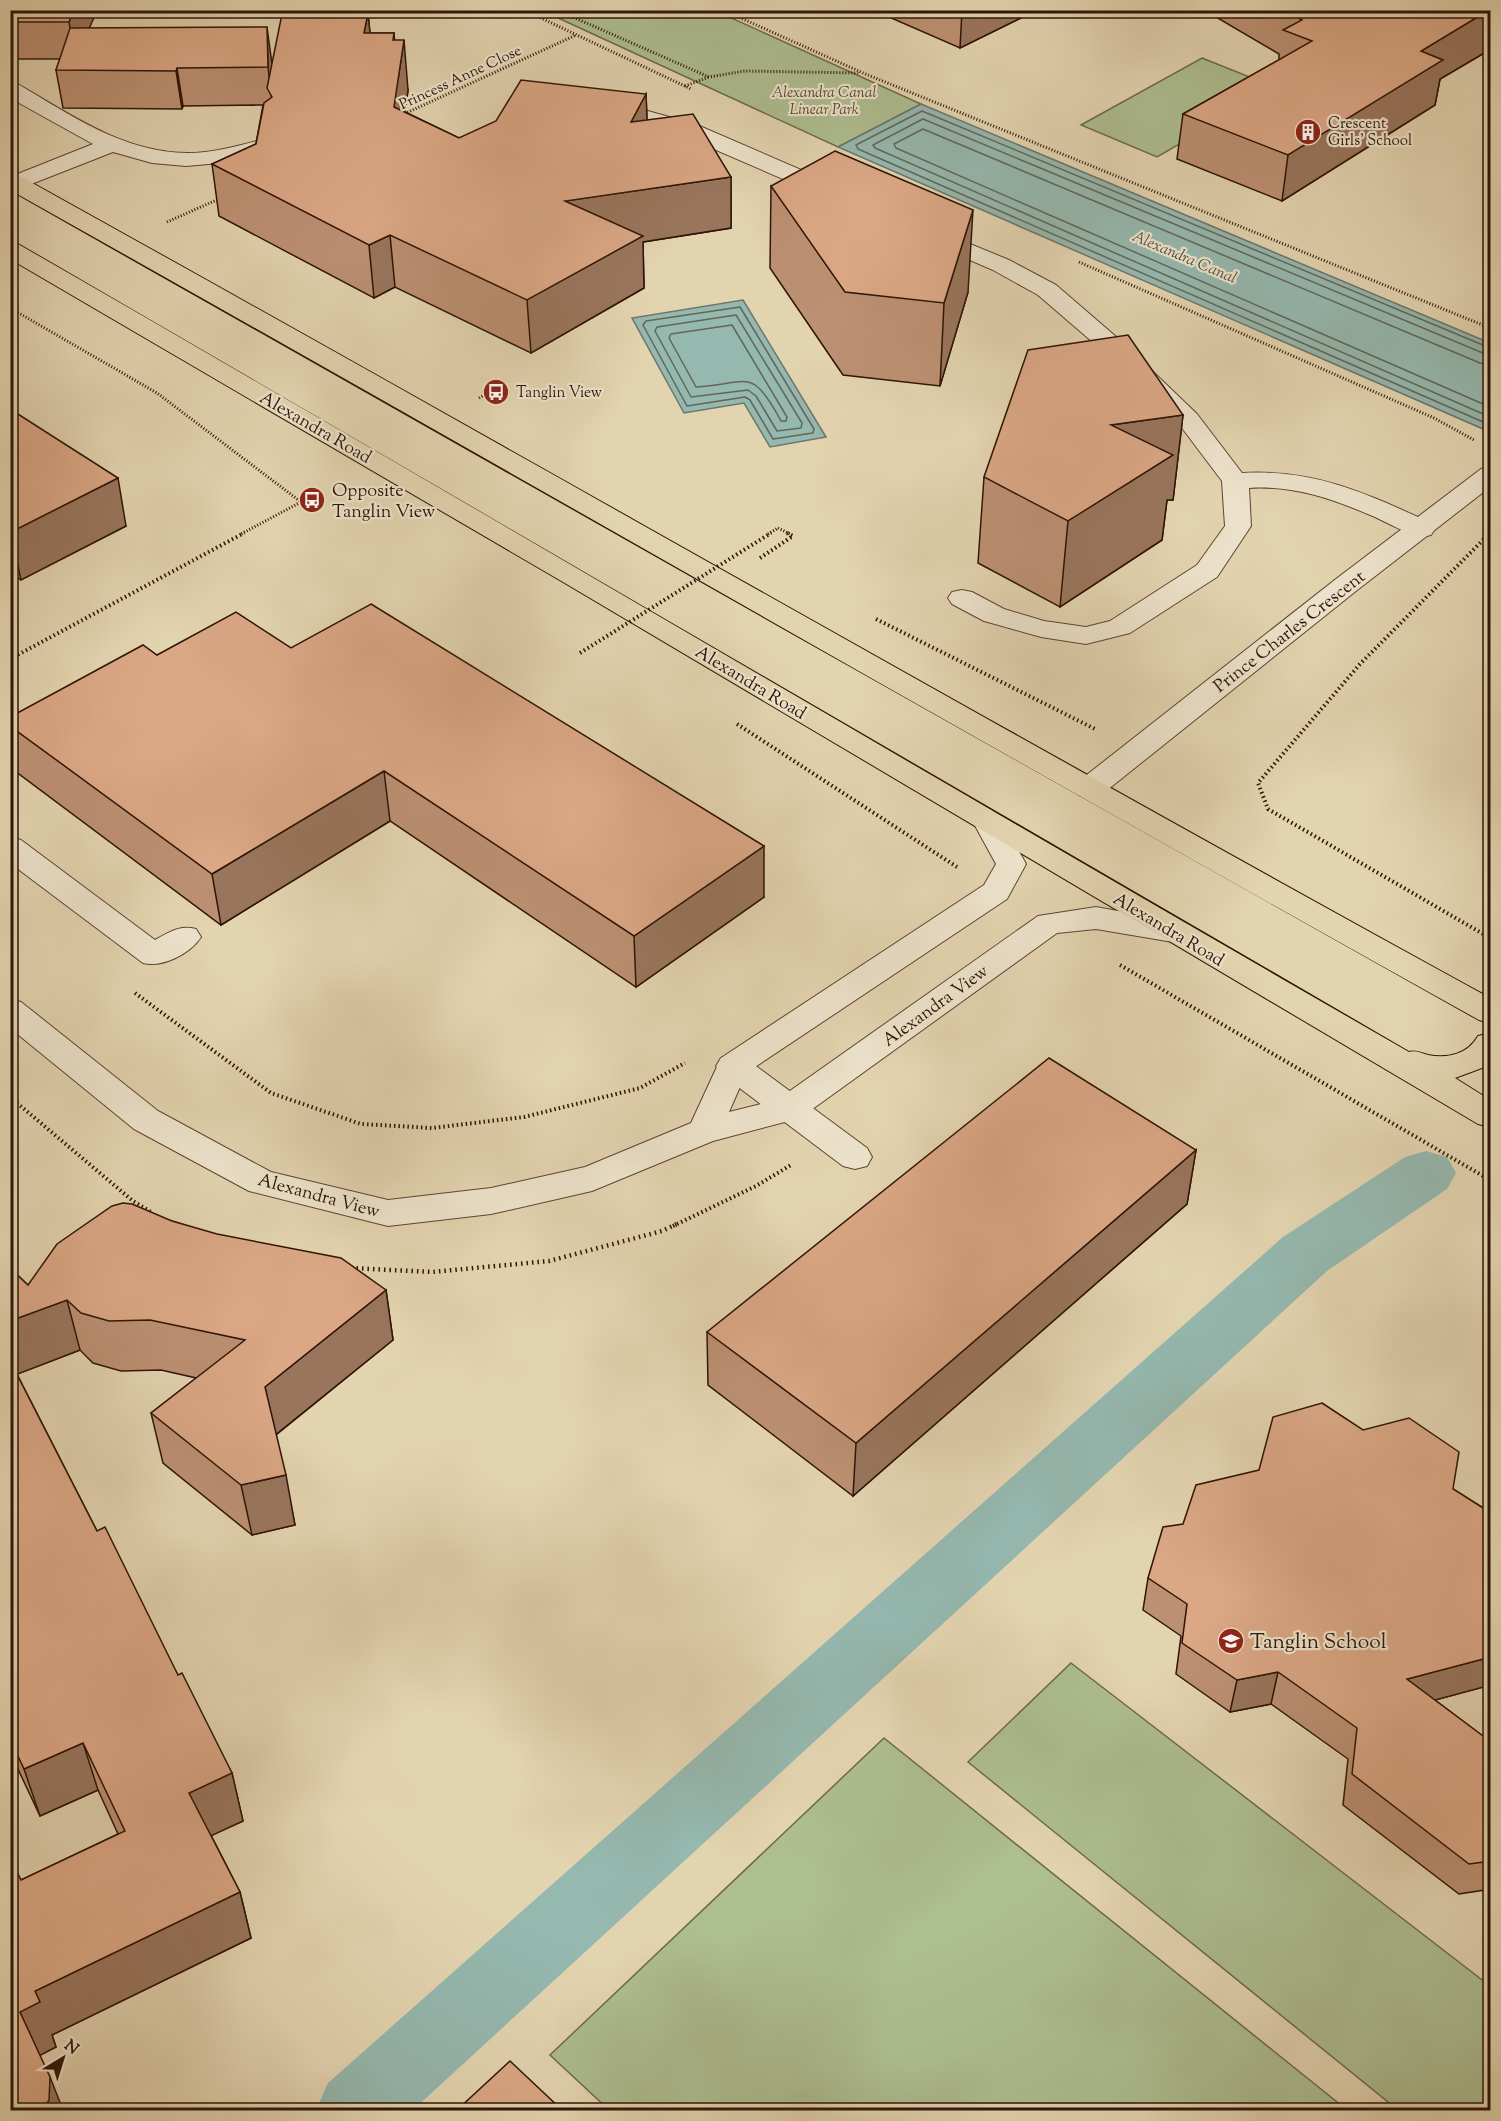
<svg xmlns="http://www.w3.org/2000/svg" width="1501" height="2121" font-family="'Sorts Mill Goudy',serif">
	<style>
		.green { fill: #adbe91; stroke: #6e694c; stroke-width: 1.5 }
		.water { fill: #95b8af; stroke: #6c766b; stroke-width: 1.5 }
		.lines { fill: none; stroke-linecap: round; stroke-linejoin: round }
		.shore { stroke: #62665a; stroke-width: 1.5 }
		.canal { fill: #95b8af; fill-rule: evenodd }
		.service-casing { stroke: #5b4430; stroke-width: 2 }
		.minor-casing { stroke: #5b4430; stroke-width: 2 }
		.primary-casing { stroke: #2e1406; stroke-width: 2 }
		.path-far2 { stroke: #2e1406; stroke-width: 3; stroke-dasharray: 1 2; stroke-linecap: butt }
		.path-far1 { stroke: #2e1406; stroke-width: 4; stroke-dasharray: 1.5 3; stroke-linecap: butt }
		.path { stroke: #2e1406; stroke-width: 4.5; stroke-dasharray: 1.5 4; stroke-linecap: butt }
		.service { fill: #ede3cc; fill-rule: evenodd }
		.minor { fill: #ede3cc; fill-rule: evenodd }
		.primary { fill: #e3d4b0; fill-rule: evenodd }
		.path-bridge-far1 { stroke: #2e1406; stroke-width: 3; stroke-dasharray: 1 2; stroke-linecap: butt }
		.path-bridge { stroke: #2e1406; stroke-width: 4; stroke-dasharray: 1.5 3; stroke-linecap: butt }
		.wall { fill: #bc9072; stroke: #2e1406; stroke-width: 1.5 }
		.shaded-wall { fill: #99755d; stroke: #2e1406; stroke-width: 1.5 }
		.building { fill: #dba785; stroke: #2e1406; stroke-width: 1.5 }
		.labels { text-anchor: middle; stroke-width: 4.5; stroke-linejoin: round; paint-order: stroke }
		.far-street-label { font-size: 15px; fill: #2e1406; stroke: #ede3cc }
		.far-park-label { font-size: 15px; font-style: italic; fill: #544730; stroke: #ede3cc }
		.far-poi-label { font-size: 15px; fill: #2e1406; stroke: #ede3cc; text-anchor: start }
		.far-water-label { font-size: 16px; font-style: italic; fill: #524d41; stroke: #ede3cc }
		.street-label { font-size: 18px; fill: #2e1406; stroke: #ede3cc }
		.poi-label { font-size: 18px; fill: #2e1406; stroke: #ede3cc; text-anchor: start }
		.near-poi-label { font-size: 21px; fill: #2e1406; stroke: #ede3cc; text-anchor: start }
	</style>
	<rect width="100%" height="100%" fill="#e3d4b0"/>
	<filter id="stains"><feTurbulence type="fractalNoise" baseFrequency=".00333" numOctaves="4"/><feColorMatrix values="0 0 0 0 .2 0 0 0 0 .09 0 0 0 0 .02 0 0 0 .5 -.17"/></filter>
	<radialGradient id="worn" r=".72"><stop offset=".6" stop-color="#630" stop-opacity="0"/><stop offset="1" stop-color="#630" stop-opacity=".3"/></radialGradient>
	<g class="green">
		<path d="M543 11H716L921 104 838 147Z"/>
		<path d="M1202 58 1277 88 1157 157 1081 125Z"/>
		<path d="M1071 1663 1490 1986V2110H1398L968 1762Z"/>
		<path d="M884 1738 1347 2110H609L550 2055Z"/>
	</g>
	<g class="water">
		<path d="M921 104 1490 343V432L838 147Z"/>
		<path d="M743 300 826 437 770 447 744 403 684 413 632 318Z"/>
	</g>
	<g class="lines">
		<g class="shore">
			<path d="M740 307 814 429 813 433 773 439 750 400 745 397 687 406 643 325 646 321Z"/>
			<path d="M736 315 802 423 801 428 777 431 756 396 748 390 691 397 655 331 657 327Z"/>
			<path d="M732 325 787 417 786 421H781C751 365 749 384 696 387L669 338 671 334Z"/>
			<path d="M1490 348 922 111 856 145 858 149 1490 425"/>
			<path d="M1490 356 923 119 873 145 875 148 1490 417"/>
			<path d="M1490 365 1480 363 923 129 894 144 896 148 1490 407"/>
		</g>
		<path class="canal" d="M1426 1151 1447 1157 1456 1173 1447 1189 1327 1271 413 2110H316L328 2083 1283 1237 1405 1157Z"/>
		<g class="service-casing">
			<g id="service">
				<path d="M10 83 18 84C70 115 125 153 188 153 214 153 240 145 265 139L273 141 276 146 273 151 220 163 186 166 152 163 113 152 16 190 10 188V177L93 144 10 98Z"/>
				<path d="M601 106 644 110 695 124 843 188 846 193 843 198 835 200 827 198 679 134 643 124 593 118 590 113 593 108Z"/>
				<path d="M929 227 1009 260 1056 285 1121 341 1197 414 1242 473C1316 469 1367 494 1431 523L1435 529 1431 535 1422 537C1405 533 1390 524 1375 517 1333 499 1294 485 1249 488L1251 526 1217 577 1130 633 1086 644 1041 637 984 621 952 604 948 598 952 592 962 590 972 592 1004 609 1044 621 1086 627 1110 621 1197 565 1225 526 1222 481 1179 424 1103 351 1038 295 993 270 921 239 917 234 921 229Z"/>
				<path d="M10 837 21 840 155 940C170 932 179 925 196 929L201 937C190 954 162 968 143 963L10 863Z"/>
				<path d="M733 1054 745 1058 867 1148 872 1157 867 1166 855 1169 843 1166 721 1074 716 1066 721 1058Z"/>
			</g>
		</g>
		<g class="minor-casing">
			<g id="minor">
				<path d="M1490 467V487L1356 591 1101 795 1090 798 1079 795 1075 788 1079 781 1336 579 1481 469Z"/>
				<path d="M988 812 999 815 1026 864 1007 899 746 1073 729 1112 777 1100 1038 916 1096 907 1184 923 1189 931 1184 939 1173 942 1096 929 1057 933 800 1118 713 1141 592 1191 491 1214 388 1226 249 1191 134 1129 10 1028V999L21 1002 158 1111 271 1172 388 1200 491 1188 585 1167 691 1123 721 1058 984 885 996 864 973 822 977 815Z"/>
			</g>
		</g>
		<g class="primary-casing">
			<g id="primary">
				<path d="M10 173 18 175C510 448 997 728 1490 998V1023L1479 1020C987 747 501 465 10 190Z"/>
				<path d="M10 242 18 244C483 511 944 785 1409 1052 1415 1050 1421 1053 1428 1055 1448 1059 1468 1054 1478 1036L1490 1033V1065L1455 1078 1490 1100V1127L1478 1124 563 582 10 259Z"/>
			</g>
		</g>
		<g class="path-far2">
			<path d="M524 10 691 89"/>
			<path d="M557 10 709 77 745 71 860 73"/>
			<path d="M723 10 863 73 1490 328"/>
			<path d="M685 86 709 77"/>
			<path d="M402 115 576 35"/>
			<path d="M167 222 221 198"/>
			<path d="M1079 262 1434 418 1474 440"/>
			<path d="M10 308 157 393 301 502 241 534"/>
			<path d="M479 398 489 392"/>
			<path d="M778 528 790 534"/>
		</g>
		<g class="path-far1">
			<path d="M1490 533 1360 664 1258 783 1268 809 1490 938"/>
			<path d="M760 558 793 536 787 533"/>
			<path d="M876 619 1097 730"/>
			<path d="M10 659 244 533"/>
			<path d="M737 724 957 867"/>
			<path d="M1120 965 1490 1180"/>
			<path d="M135 993 271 1093 361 1124 432 1128 524 1117 640 1088 685 1063"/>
			<path d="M10 1097 133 1201 151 1212"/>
			<path d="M673 1226 756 1186 791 1165"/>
		</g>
		<path class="path" d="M351 1268 432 1272 549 1261 662 1231 677 1224"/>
		<use href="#service" class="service"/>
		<use href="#minor" class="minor"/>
		<use href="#primary" class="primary"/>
		<path class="path-bridge-far1" d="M768 534 778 528"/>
		<path class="path-bridge" d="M580 653 771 533"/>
	</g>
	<g class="wall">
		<path d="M10 10H97L89 28 272 63 368 13 370 33H394V40L408 90 405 112 459 138 646 94 647 120 731 177V228L643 242 644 288 531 353 395 287 374 298 219 216 212 164 256 144 263 105 183 106 182 109 63 108 56 70 60 59H10Z"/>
		<path d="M873 10H1037L960 48Z"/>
		<path d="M1204 10H1491V49L1440 79 1435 105 1282 201 1177 159 1183 114 1279 60V54Z"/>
		<path d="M771 186 968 292 940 386 843 375 770 268Z"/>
		<path d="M10 409 126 526 21 580 10 573Z"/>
		<path d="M1183 415 1173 500H1167L1162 540 1060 607 978 563 984 477Z"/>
		<path d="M291 648 764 897 636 987 390 821 221 925 15 771 10 753V717L157 655Z"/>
		<path d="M1196 1150 1187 1204 853 1496 708 1385 707 1332Z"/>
		<path d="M172 1221 386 1290 393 1340 276 1435 295 1525 252 1535 163 1463 151 1413 196 1378 161 1370 121 1371 93 1363 80 1350 17 1374 97 1531 178 1675 232 1773 243 1821 211 1835 240 1892 251 1938 52 2035 56 2047 40 2055 10 2110 21 1880 118 1834 98 1790 40 1816 10 1752V1268L28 1285Z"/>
		<path d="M1453 1489 1491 1513V1685L1435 1700 1491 1742V1889L1459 1894 1343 1805 1348 1759 1271 1704 1230 1712 1176 1674 1181 1636 1143 1610 1148 1578Z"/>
	</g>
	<g class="shaded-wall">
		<path d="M74 10H97L76 60 69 22Z"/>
		<path d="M962 10H1037L960 48Z"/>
		<path d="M1489 10H1491V49L1440 79 1435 105 1282 201 1288 155 1421 51Z"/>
		<path d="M368 13 373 63 364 33Z"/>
		<path d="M267 27 272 64V103L268 67Z"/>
		<path d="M394 33 398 80 404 40 408 90 399 158 394 107 393 40Z"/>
		<path d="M177 68 183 106 182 109 176 71Z"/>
		<path d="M646 94 648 144 631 122Z"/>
		<path d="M731 177V228L643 242 644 288 531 353 527 300 565 201Z"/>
		<path d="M973 210 968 292 940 386 944 303Z"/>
		<path d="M390 235 395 287 374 298 369 245Z"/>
		<path d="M1183 415 1173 500H1167L1162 540 1060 607 1068 521 1111 425Z"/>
		<path d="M118 478 126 526 21 580 11 532Z"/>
		<path d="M384 771 390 821 221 925 212 874Z"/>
		<path d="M764 846V897L636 987 634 936Z"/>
		<path d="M1196 1150 1187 1204 853 1496 856 1443Z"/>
		<path d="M386 1290 393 1340 274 1436 265 1387Z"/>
		<path d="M67 1300 80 1350 10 1377V1321Z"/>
		<path d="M286 1475 295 1525 252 1535 241 1485Z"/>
		<path d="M1491 1657V1685L1398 1710 1407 1679Z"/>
		<path d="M1278 1672 1271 1704 1230 1712 1237 1680Z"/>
		<path d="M83 1743 98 1790 40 1816 24 1769Z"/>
		<path d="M232 1773 243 1821 202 1840 189 1793Z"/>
		<path d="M240 1892 251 1938 52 2035 56 2047 37 2057 20 2012 35 1991Z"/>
		<path d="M50 2077 63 2110H43Z"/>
	</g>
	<g class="building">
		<path d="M10 10H74L69 22H10Z"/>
		<path d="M1286 10H1489L1421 51 1443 60 1288 155 1183 114 1312 41 1283 30 1302 20Z"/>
		<path d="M368 13 364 33H394L393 40H404L394 107 459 138 496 121 521 80 646 94 631 122 693 114 731 177 565 201 643 236 527 300 390 235 369 245 212 164 256 144 264 103 272 97 267 88 282 14Z"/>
		<path d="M267 27 268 67 177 68 176 71 56 70 70 28Z"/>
		<path d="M835 151 973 210 944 303 845 292 771 186Z"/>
		<path d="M1128 335 1183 415 1111 425 1173 455 1068 521 984 477 1028 350Z"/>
		<path d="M10 409 118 478 11 532Z"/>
		<path d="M371 604 764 846 634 936 384 771 212 874 10 726V717L143 645 157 655 236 612 291 648Z"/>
		<path d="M1049 1058 1196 1150 856 1443 707 1332Z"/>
		<path d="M123 1203 132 1204 172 1221 217 1234 341 1258 386 1290 265 1387 286 1475 241 1485 151 1413 245 1340 150 1320 109 1321 81 1313 67 1300 10 1321V1268L28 1285 57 1244 112 1206Z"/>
		<path d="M10 1361 97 1531 105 1527 178 1675 182 1673 232 1773 189 1793 240 1892 35 1991 40 2002 20 2012 50 2077 49 2100 43 2110H10V1857L21 1880 125 1831 83 1743 24 1769 10 1739V1603L14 1602 10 1594Z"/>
		<path d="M1322 1403 1363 1430 1409 1418 1459 1452 1453 1489 1491 1513V1657L1407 1679 1491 1742V1861L1469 1864 1352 1774 1357 1728 1278 1672 1237 1680 1182 1643 1187 1604 1148 1578 1163 1527 1183 1524 1196 1485 1259 1470 1273 1417Z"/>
		<path d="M510 2061 562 2110H457Z"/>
	</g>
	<defs>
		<g id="building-disc" transform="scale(1.35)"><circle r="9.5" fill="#8f2418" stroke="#ede3cc"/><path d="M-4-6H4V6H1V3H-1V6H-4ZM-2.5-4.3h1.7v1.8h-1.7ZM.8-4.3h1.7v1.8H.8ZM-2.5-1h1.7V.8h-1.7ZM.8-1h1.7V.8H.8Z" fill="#fff"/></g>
		<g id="bus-disc" transform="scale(1.35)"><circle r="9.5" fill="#8f2418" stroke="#ede3cc"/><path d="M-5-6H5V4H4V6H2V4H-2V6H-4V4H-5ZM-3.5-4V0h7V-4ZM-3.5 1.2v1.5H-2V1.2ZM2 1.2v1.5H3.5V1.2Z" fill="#fff"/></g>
		<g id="school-disc" transform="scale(1.35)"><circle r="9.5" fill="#8f2418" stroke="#ede3cc"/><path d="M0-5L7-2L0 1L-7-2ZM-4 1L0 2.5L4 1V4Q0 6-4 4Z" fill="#fff"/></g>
	</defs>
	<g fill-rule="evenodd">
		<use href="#building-disc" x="1308" y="132"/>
		<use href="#bus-disc" x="496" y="392"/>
		<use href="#bus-disc" x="312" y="500"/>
		<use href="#school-disc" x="1231" y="1641"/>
	</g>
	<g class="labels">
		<g class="far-street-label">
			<text transform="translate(460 77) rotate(-25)" y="5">Princess Anne Close</text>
		</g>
		<g class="far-park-label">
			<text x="824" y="97">Alexandra Canal<tspan x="824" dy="17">Linear Park</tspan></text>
		</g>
		<g class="far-poi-label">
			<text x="1328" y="128">Crescent<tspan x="1328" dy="17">Girls' School</tspan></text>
			<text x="516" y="397">Tanglin View</text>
		</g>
		<g class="far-water-label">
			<text transform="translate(1185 256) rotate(23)" y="6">Alexandra Canal</text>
		</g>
		<g class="street-label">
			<text transform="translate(316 427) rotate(30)" y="6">Alexandra Road</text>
			<text transform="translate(1289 631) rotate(-38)" y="6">Prince Charles Crescent</text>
			<text transform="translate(751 682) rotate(31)" y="6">Alexandra Road</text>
			<text transform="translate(1169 929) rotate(31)" y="6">Alexandra Road</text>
			<text transform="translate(935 1005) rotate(-36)" y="6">Alexandra View</text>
			<text transform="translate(319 1195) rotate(15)" y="6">Alexandra View</text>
		</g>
		<g class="poi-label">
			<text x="332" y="496">Opposite<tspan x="332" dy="21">Tanglin View</tspan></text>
		</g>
		<g class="near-poi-label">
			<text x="1250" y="1648">Tanglin School</text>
		</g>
	</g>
	<rect width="1501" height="2121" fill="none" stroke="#e3d4b0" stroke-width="36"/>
	<rect x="12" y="12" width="1477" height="2097" fill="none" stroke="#2e1406" stroke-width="3"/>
	<rect x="18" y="18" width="1465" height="2085" fill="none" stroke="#2e1406" stroke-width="1.5"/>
	<g transform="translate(63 2058) rotate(38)" stroke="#ede3cc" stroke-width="4.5" paint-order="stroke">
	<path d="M0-4.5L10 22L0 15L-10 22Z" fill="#2e1406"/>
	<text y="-9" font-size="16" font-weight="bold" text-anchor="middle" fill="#2e1406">N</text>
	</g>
	<rect width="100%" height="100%" filter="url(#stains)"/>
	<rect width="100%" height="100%" fill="url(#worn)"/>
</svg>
